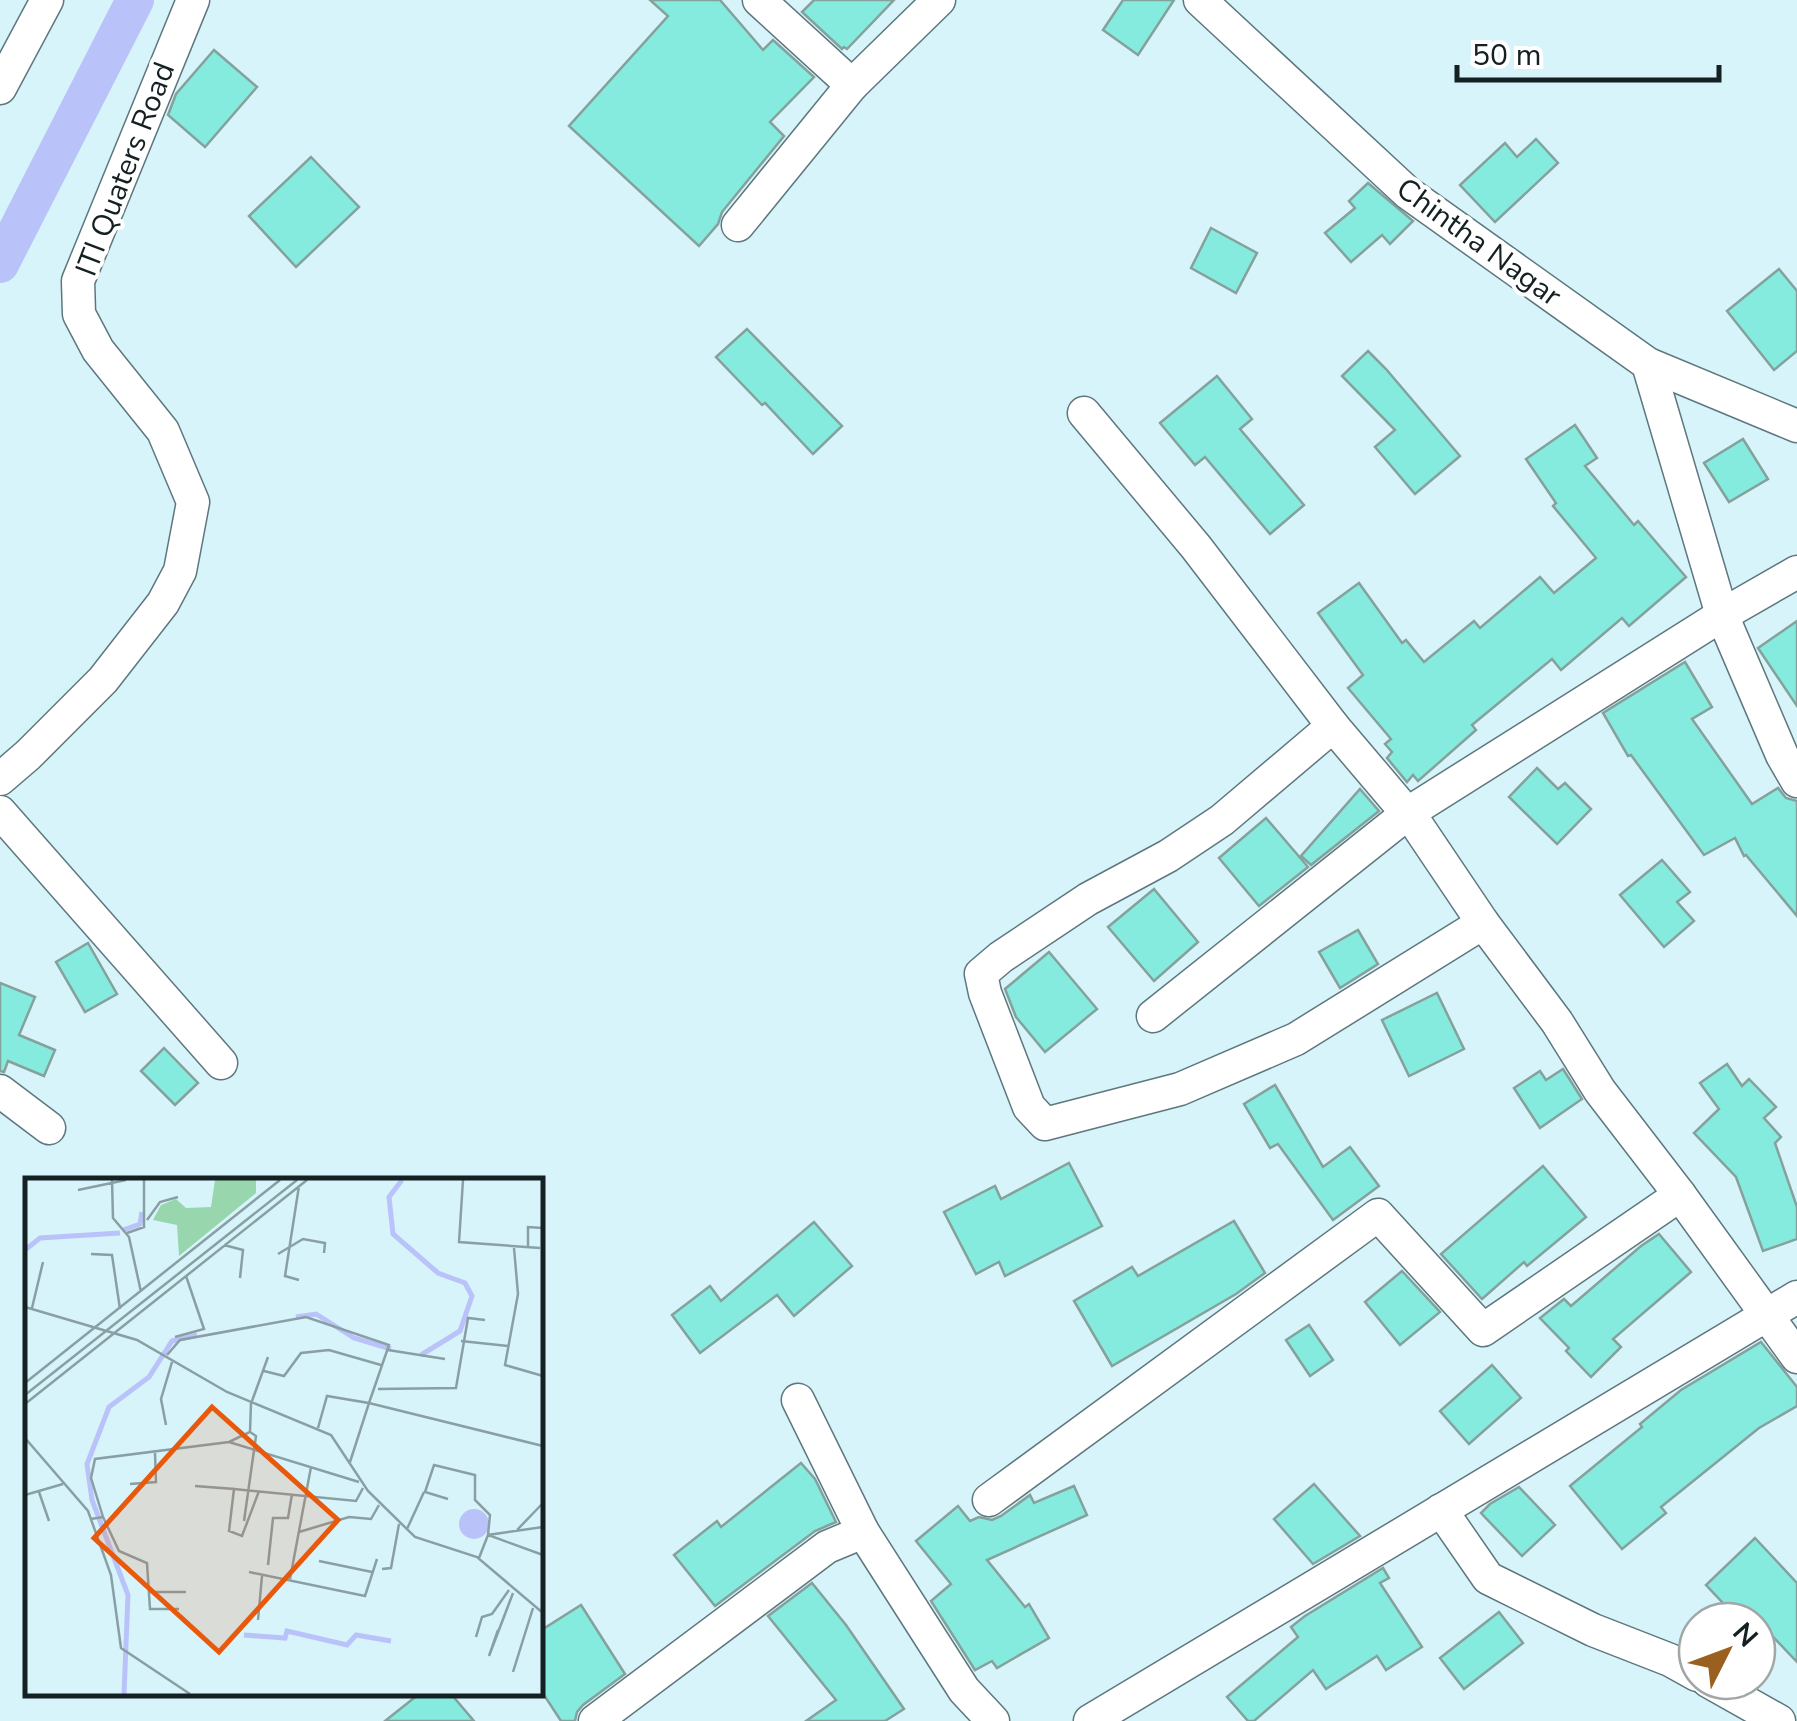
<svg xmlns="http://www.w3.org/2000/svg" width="1797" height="1721" font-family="'Nunito Sans',sans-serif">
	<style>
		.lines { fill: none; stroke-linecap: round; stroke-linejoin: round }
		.canal { stroke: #b9c3fa; stroke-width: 38 }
		.building { fill: #86ebdf; stroke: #85a19c; stroke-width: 2.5 }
		.minor-casing { stroke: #5e777e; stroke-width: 35 }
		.minor { stroke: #fff; stroke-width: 32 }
		.labels { text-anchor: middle; stroke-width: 8; stroke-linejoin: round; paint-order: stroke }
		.street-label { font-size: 30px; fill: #152022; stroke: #fff }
		.inset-river { fill: none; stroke: #b9c3fa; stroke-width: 5 }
		.inset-road { fill: none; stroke: #899fa4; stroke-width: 2.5 }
		.view { fill: #e8590c; fill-opacity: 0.15; stroke: #e8590c; stroke-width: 5 }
		.inset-edge { fill: none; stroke: #152022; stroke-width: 5 }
	</style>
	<rect width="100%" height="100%" fill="#d7f4fb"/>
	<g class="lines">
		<path class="canal" d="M0 264 135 0"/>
	</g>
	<g class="building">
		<path d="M650 0H720L763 50 773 40 814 77 770 122 784 136 722 212 718 224 699 246 569 126 668 16Z"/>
		<path d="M814 0H894L847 49 844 47 842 49 802 12Z"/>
		<path d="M1123 0H1174L1138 55 1103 30Z"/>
		<path d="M214 50 257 87 205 147 168 115 176 94Z"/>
		<path d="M1536 139 1558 163 1495 222 1460 185 1505 143 1517 157Z"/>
		<path d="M311 157 359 207 296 267 249 216Z"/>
		<path d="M1368 183 1413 221 1390 244 1382 235 1351 262 1325 233 1355 208 1349 201Z"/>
		<path d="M1211 228 1257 253 1236 293 1191 268Z"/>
		<path d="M1779 269 1797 291V351L1774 370 1727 311Z"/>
		<path d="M747 329 842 426 813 454 765 403 762 405 716 357Z"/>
		<path d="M1368 351 1386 369 1460 456 1415 494 1375 447 1395 430 1342 376Z"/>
		<path d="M1217 376 1252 419 1240 429 1304 505 1270 534 1205 457 1195 465 1160 423Z"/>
		<path d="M1575 425 1597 458 1585 466 1634 525 1638 521 1686 577 1629 626 1622 618 1561 670 1552 659 1472 725 1476 730 1418 781 1413 775 1407 782 1387 758 1392 752 1385 744 1391 739 1348 688 1363 675 1318 613 1359 583 1402 643 1406 640 1424 662 1474 621 1480 628 1540 577 1554 593 1596 558 1553 506 1556 503 1526 459Z"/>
		<path d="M1743 439 1768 479 1729 502 1704 463Z"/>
		<path d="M1797 621V706L1758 648Z"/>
		<path d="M1685 662 1712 707 1692 719 1752 804 1778 788 1786 798 1797 801V916L1746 855 1744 856 1735 838 1704 855 1631 755 1628 756 1603 713Z"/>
		<path d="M1537 768 1558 789 1565 783 1591 809 1557 844 1509 797Z"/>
		<path d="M1360 789 1379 811 1311 865 1301 856Z"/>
		<path d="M1266 818 1308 867 1259 906 1219 858Z"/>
		<path d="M1662 860 1690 892 1677 902 1694 921 1664 947 1620 895Z"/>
		<path d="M1154 889 1198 942 1154 981 1108 927Z"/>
		<path d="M1358 930 1378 964 1340 988 1319 952Z"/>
		<path d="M88 943 117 994 85 1012 56 962Z"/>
		<path d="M1049 952 1097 1009 1045 1052 1016 1017 1005 989Z"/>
		<path d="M0 983 35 997 19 1035 55 1050 44 1076 8 1061 4 1072 0 1071Z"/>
		<path d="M1437 993 1464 1049 1409 1076 1382 1020Z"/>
		<path d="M164 1048 198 1083 175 1105 141 1071Z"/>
		<path d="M1727 1064 1742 1086 1749 1079 1776 1107 1764 1118 1781 1137 1775 1143 1797 1207V1239L1763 1251 1736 1177 1694 1133 1719 1109 1700 1083Z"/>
		<path d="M1563 1069 1582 1099 1540 1128 1514 1088 1540 1071 1546 1080Z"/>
		<path d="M1275 1085 1323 1167 1350 1147 1379 1186 1333 1220 1278 1144 1270 1148 1244 1104Z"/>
		<path d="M1069 1163 1102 1226 1005 1276 999 1262 976 1274 944 1212 995 1186 1001 1199Z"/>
		<path d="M1543 1166 1586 1217 1527 1266 1524 1262 1482 1299 1441 1254Z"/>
		<path d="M1234 1221 1265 1273 1236 1294 1112 1366 1074 1301 1132 1267 1138 1276Z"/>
		<path d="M814 1222 852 1266 794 1316 777 1295 700 1353 672 1315 710 1286 721 1301Z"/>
		<path d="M1659 1234 1691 1272 1613 1339 1621 1347 1591 1377 1566 1351 1569 1348 1540 1318 1564 1299 1571 1306 1641 1246Z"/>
		<path d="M1402 1271 1440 1312 1400 1345 1365 1302Z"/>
		<path d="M1309 1325 1333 1360 1310 1376 1286 1340Z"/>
		<path d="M1761 1342 1797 1387V1406L1759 1428 1661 1507 1666 1513 1622 1549 1570 1486 1642 1427 1640 1424 1681 1390Z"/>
		<path d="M1492 1365 1521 1398 1469 1444 1440 1411Z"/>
		<path d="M801 1463 815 1479 836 1522 815 1531 715 1606 674 1555 717 1521 721 1527Z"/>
		<path d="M1314 1484 1360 1536 1313 1564 1274 1519Z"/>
		<path d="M1074 1486 1087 1515 987 1560 1025 1607 1029 1604 1049 1638 997 1668 992 1661 975 1670 931 1601 951 1584 916 1541 958 1506 970 1521 979 1517 992 1520 1001 1516 1030 1495 1034 1503Z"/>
		<path d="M1519 1487 1555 1525 1522 1556 1481 1513 1490 1504Z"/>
		<path d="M1755 1538 1797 1583V1662L1758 1621H1740L1706 1585Z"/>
		<path d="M1383 1568 1389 1578 1380 1583 1422 1647 1386 1670 1377 1656 1326 1689 1313 1670 1254 1721H1248L1227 1697 1298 1637 1291 1627 1305 1616Z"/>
		<path d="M812 1583 846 1625 904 1709 885 1721H806L836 1700 768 1616Z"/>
		<path d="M581 1605 625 1674 583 1705 577 1712 575 1721H561L540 1689V1631Z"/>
		<path d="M1499 1612 1523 1643 1464 1689 1440 1658Z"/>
		<path d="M419 1694H451L474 1721H385Z"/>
	</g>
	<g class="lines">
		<g class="minor-casing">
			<g id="minor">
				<path d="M759 0 852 85 939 0"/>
				<path d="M1200 0 1408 193 1648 364 1797 426"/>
				<path d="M0 88 47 0"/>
				<path d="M738 225 852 85"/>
				<path d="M1648 364 1722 615 1782 755 1797 781"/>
				<path d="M1084 413 1196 547 1333 726 1222 820 1168 856 1088 899 1001 957 981 974 985 993 1029 1107 1045 1124 1180 1089 1296 1039 1483 923"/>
				<path d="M1333 726 1417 825 1483 923 1557 1022 1600 1091 1680 1195 1797 1357"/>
				<path d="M0 779 28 755 103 680 163 603 180 571 193 502 163 431 98 350 79 314 78 281 193 0"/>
				<path d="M0 812 221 1063"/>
				<path d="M1153 1016 1408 813 1722 615 1797 572"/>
				<path d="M0 1091 49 1128"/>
				<path d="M798 1400 863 1532 964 1690 993 1721"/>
				<path d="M989 1500 1378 1215 1483 1330 1680 1195"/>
				<path d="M1441 1510 1488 1578 1593 1630 1670 1660 1697 1675"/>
				<path d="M1708 1681 1779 1721"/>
				<path d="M595 1721 827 1547 863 1532"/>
				<path d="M1090 1721 1797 1297"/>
			</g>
		</g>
		<use href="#minor" class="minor"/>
	</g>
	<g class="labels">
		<g class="street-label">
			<text transform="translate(125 169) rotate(-69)" y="10">ITI Quaters Road</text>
			<text transform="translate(1479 242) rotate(36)" y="10">Chintha Nagar</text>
		</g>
	</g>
	<g transform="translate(25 1178)">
		<rect width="518" height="518" fill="#d7f4fb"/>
		<path d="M190 2H231V15L154 78 152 47 128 42 136 27 151 21 161 30 186 29Z" fill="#98d6ad"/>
		<path d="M434 346a15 15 0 1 1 30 0a15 15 0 1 1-30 0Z" fill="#b9c3fa"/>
		<path class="inset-river" d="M377 2 364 19 368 56 413 95 440 105 447 118 435 153 396 177M98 52 115 46 117 34M0 72 15 60 95 55M271 139 291 136 329 160 366 171M219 457 260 460 262 453 322 467 331 457 366 463M99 516 103 417 67 322 62 286 84 229 124 199 147 163 172 157"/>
		<path class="inset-road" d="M87 2 88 40 104 59 116 114M438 2 434 64 515 70M53 12 101 2M122 42 135 24 153 19M102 55 119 49V2M199 67 218 72 215 100M489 70 493 116 480 187 518 198M503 71V49L518 50M66 76 87 77 95 131M253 76 278 61 300 65 299 75M274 102 260 98 274 8M0 129 112 162 202 214 306 257 343 313 390 359 452 379 518 435M7 130 18 84M150 159 179 151 161 98M436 163 483 168M363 172 420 181M142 177 155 162 281 139 364 167 344 225 302 218 293 250M239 193 259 198 276 175 304 172 356 187M0 205 255 2M353 211 431 210 443 140 460 142M0 217 272 2M227 223 243 179M0 226 282 2M141 247 136 221 147 184M0 260 63 333 86 397 96 470 165 516M204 264 334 304M325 284 344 225 518 268M105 306 131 304 130 275M170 308 209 311 204 353 217 358 234 313M209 311 331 323 338 310M14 314 24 343M0 317 38 306M423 321 400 314 409 287 450 297V322L465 337 463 357 518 377M78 339 94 373 122 385 125 431H154M66 341 78 339 66 300 70 281 204 264 225 254 226 225M219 343 231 258 225 254M382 351 399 314M492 352 518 325M274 354 324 339 346 341 354 327M454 380 463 357 518 349M294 383 347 394M243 387 248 340H263L267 316M357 391 366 390 374 346M224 394 340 418 352 381M265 401 286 289M125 414H161M233 442 237 398M473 452 464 478 488 415M451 459 457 439 467 436 484 412M488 494 508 430"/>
		<path class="view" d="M187 229 313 342 194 474 69 360Z"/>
		<rect width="518" height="518" class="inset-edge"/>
	</g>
	<g transform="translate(1727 1651) rotate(48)"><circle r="48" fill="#ffffff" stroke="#a1a6a7" stroke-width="2.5"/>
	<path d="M0-8L18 38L0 25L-18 38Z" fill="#9a601f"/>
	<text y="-15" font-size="28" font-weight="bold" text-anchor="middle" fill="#152022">N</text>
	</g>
	<path d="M1457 65v15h262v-15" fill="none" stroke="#152022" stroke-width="5"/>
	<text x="1472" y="65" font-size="30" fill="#152022" stroke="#ffffff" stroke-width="8" paint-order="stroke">50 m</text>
</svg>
